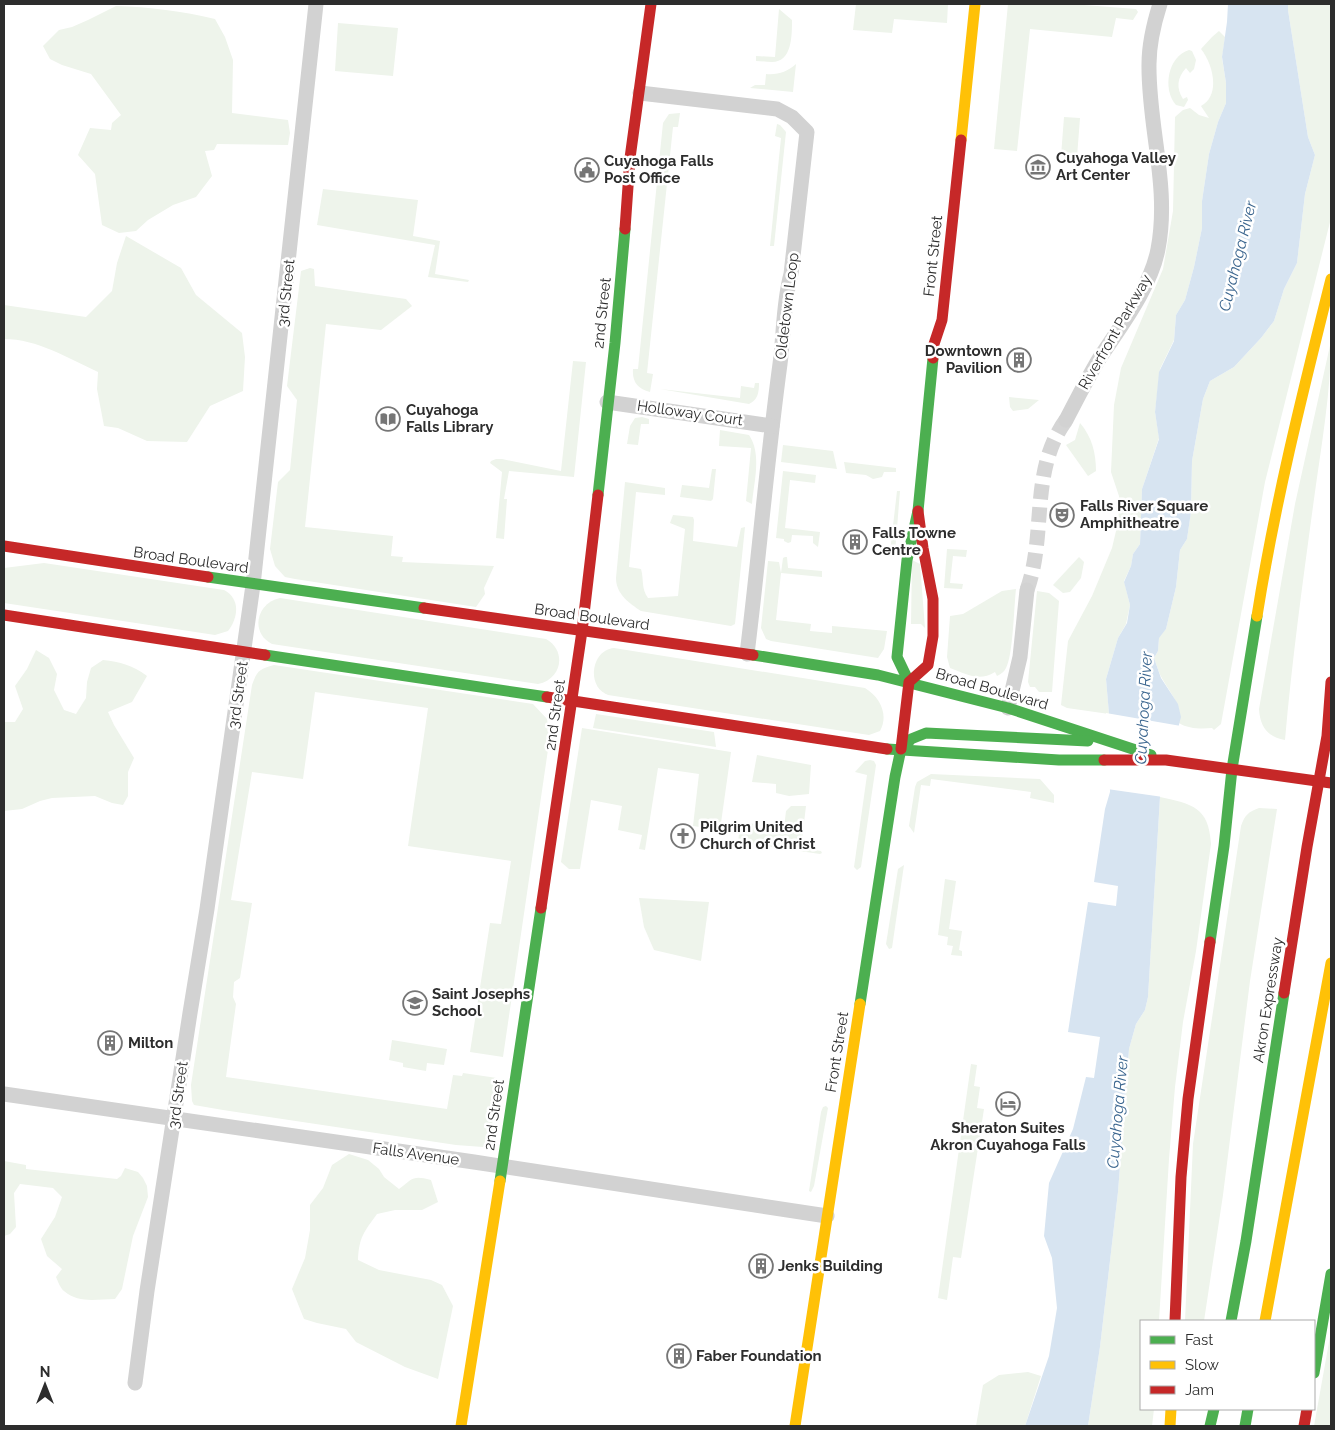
<svg xmlns="http://www.w3.org/2000/svg" width="1335" height="1430" font-family="Raleway,sans-serif">
	<style>
		.green { fill: #eef4eb }
		.water { fill: #d7e4f1 }
		.pier { fill: #fff }
		.lines { fill: none; stroke-linecap: round; stroke-linejoin: round }
		.street-tunnel { stroke: #d5d5d5; stroke-width: 15; stroke-dasharray: 15 8; stroke-linecap: butt }
		.street { stroke: #d2d2d2; stroke-width: 15 }
		.fast { stroke: #4caf50; stroke-width: 11 }
		.slow { stroke: #ffc107; stroke-width: 11 }
		.jam { stroke: #c62828; stroke-width: 11 }
		.labels { text-anchor: middle; stroke-width: 5; stroke-linejoin: round; paint-order: stroke }
		.poi-label { font-size: 15px; font-weight: bold; fill: #2d2d2d; stroke: #fff; text-anchor: start }
		.street-label { font-size: 15px; fill: #2d2d2d; stroke: #fff }
		.water-label { font-size: 16px; font-style: italic; fill: #3b668f; stroke: #fff }
	</style>
	<rect width="100%" height="100%" fill="#fff"/>
	<g class="green">
		<path d="M856 4H948L947 23 894 19 892 33 853 30Z"/>
		<path d="M1008 4H1071L1136 9 1138 12 1133 20 1116 18 1112 37 1030 29 1017 151 994 149Z"/>
		<path d="M1288 4H1331V218L1265 482 1221 724 1214 730 1212 728C1202 729 1188 729 1179 723 1183 707 1171 694 1163 680 1159 674 1157 666 1154 658L1158 651 1159 637 1166 629 1176 587 1180 550 1187 539 1191 512 1192 461 1203 399 1210 381 1234 367 1261 338 1274 321 1284 289 1297 263 1305 194 1315 155 1308 137 1288 10Z"/>
		<path d="M116 6C149 7 183 11 215 19L225 37 233 60 232 113 288 120 290 133 288 145 217 144 214 150 205 151 212 176 196 197 173 205 148 220 136 231 119 233 102 225 95 174 78 155 90 128 111 130 112 123 121 115 91 74 62 65 50 59 43 46 59 30 72 27 88 20Z"/>
		<path d="M779 9 792 20C792 36 792 62 772 62 767 62 761 61 756 61V56L775 57Z"/>
		<path d="M338 23 398 28 393 76 335 71Z"/>
		<path d="M1219 31 1225 37 1222 58 1226 83V103L1218 122 1209 154 1202 201V228L1194 267 1185 300 1176 315 1174 340 1160 369 1155 412 1159 438 1142 489 1140 544 1133 554 1131 566 1124 581 1130 605 1126 624 1118 638 1106 679 1109 714 1067 708 1061 705 1068 641 1092 596 1112 548 1116 531 1119 512V496L1111 472 1114 405 1121 368 1163 269 1173 211 1175 117 1183 110 1190 108 1199 115 1209 118 1201 106C1221 95 1213 64 1201 49L1212 37Z"/>
		<path d="M1189 50 1192 51 1196 60 1194 69 1190 73 1186 68C1177 78 1176 88 1183 99L1187 97 1188 100 1184 107 1176 105C1162 89 1168 56 1189 50Z"/>
		<path d="M796 64 793 92 750 88 755 85H765L766 74C778 75 787 72 796 64Z"/>
		<path d="M680 113 678 127H673L647 373 653 374 650 392C638 389 632 382 633 369H638L663 123 669 114Z"/>
		<path d="M1064 117 1080 118 1077 157 1061 156Z"/>
		<path d="M777 124 780 125 786 132 774 246H770L781 138 775 136Z"/>
		<path d="M323 189 418 200 413 236 440 241 435 274 469 280 468 282 428 277 435 245 317 225Z"/>
		<path d="M126 236 181 268 196 295 242 333 245 357 243 391 210 406 187 442 147 441 118 428 104 426 97 389 98 372C68 358 37 339 4 339V305L86 317 112 291 117 263Z"/>
		<path d="M310 268 314 269 315 286 406 299 412 306 381 330 326 324 305 527 393 536 391 556 403 557 402 562 494 566 484 588 485 594 476 607 295 579 285 577 275 566 270 549 278 482 290 470 297 400 287 386 301 271Z"/>
		<path d="M1331 341C1331 392 1321 448 1314 499 1303 580 1292 660 1285 740 1267 737 1260 726 1259 709L1295 504Z"/>
		<path d="M573 361 586 362 574 477 509 471 504 499H507L504 539 496 538 502 472 490 463 491 461 496 459H502L561 471Z"/>
		<path d="M755 383H759C759 392 758 400 749 404L660 389 740 398 741 386 754 388Z"/>
		<path d="M1009 397 1039 400 1028 409 1013 411 1010 407Z"/>
		<path d="M642 417 649 419V424H641L638 445 627 444 630 426 635 418Z"/>
		<path d="M1080 423C1092 437 1096 453 1096 471L1088 476 1066 445 1075 440Z"/>
		<path d="M720 430 749 435C762 454 754 482 752 504L746 501 751 448 719 446Z"/>
		<path d="M783 445 833 451 837 469 781 462Z"/>
		<path d="M844 462 896 468V472H884L882 477 873 479 866 475 846 473Z"/>
		<path d="M712 469H716L713 499 711 501 680 497 682 485 709 488Z"/>
		<path d="M783 471 816 475 815 483 790 480 785 528 820 532 818 547 813 543V536L792 535 791 542 788 543 784 541V539L776 538Z"/>
		<path d="M625 482 665 488V495L636 492 629 567 641 569C644 579 641 589 648 598L678 596 685 529 670 523 673 515 693 517 694 520 693 541 737 547 741 528 745 527 735 624 731 626 641 611C629 603 616 594 616 578Z"/>
		<path d="M897 491H900L895 553 890 552Z"/>
		<path d="M947 549 967 550 966 557 953 556 950 583 963 584 962 589 944 588Z"/>
		<path d="M785 557H787L788 568 822 571V577L781 573 783 558Z"/>
		<path d="M1079 557 1084 562 1081 578 1070 592 1063 593 1053 585Z"/>
		<path d="M912 560 920 564 925 628 921 624H911Z"/>
		<path d="M768 561 779 562 781 573 776 620 811 624 810 631 832 633V626L887 631 884 649 878 658 771 641 766 639 761 628Z"/>
		<path d="M44 563 224 590C241 599 238 618 228 631L215 635 4 603V568Z"/>
		<path d="M1016 589C1014 606 1013 656 1006 668 1004 672 1001 674 997 676L995 672C979 682 966 674 950 668L947 657 950 616 963 614 1002 591Z"/>
		<path d="M1037 591 1049 593 1059 601 1052 692H1039L1035 687H1030L1028 682Z"/>
		<path d="M280 598 546 639C567 651 562 679 538 684L272 644C250 633 256 603 280 598Z"/>
		<path d="M614 648 865 688C880 697 889 715 880 731L869 735 608 695C586 687 591 650 614 648Z"/>
		<path d="M36 650 49 658 57 674 54 690 64 710 76 714 86 698 87 682 91 668 103 660C120 662 133 665 147 676L132 702 108 712 114 725 134 758 128 772V796L123 805 112 803 95 796 52 798 40 801 22 809 4 811V722H15L23 709 15 686 27 669Z"/>
		<path d="M274 665 533 704 547 719 550 736 503 1057 470 1052 490 923 501 924 511 861 408 846 428 708 315 692 303 779 252 772 231 900 252 903 240 978 234 982 233 997 236 1004 226 1077 447 1109 453 1075 462 1076 463 1073 497 1078 492 1125 488 1144 483 1147 456 1145 223 1110 194 1105 192 1101 191 1085 252 685C257 671 259 669 274 665Z"/>
		<path d="M596 714 714 732 716 747 593 728Z"/>
		<path d="M582 728 731 752 720 830 693 826 699 774 658 768 645 850 639 849 642 835 618 830 622 806 591 800 580 869H569L561 862Z"/>
		<path d="M757 755 811 765 809 794 789 796 776 793V784L752 782Z"/>
		<path d="M870 760 874 761 876 765 861 867 857 870 854 867 867 775 855 772 865 761Z"/>
		<path d="M931 774 1040 779 1054 795V803L1030 798 1031 792 931 779 930 786 921 785 914 833 909 826 915 787 917 782Z"/>
		<path d="M1160 797C1192 804 1209 807 1211 844L1196 951 1183 1022 1175 1087 1169 1159 1159 1321H1141V1409H1154L1152 1426H1088L1100 1347 1118 1192 1129 1049 1136 1024 1145 1010 1148 997Z"/>
		<path d="M791 806H806L801 848 821 851 822 853 820 854 738 842 739 834 743 832H747L748 823 784 828 786 811Z"/>
		<path d="M1259 808 1277 809 1250 981 1223 1195 1204 1321H1185L1193 1144 1241 826C1245 815 1248 812 1259 808Z"/>
		<path d="M904 865 892 948 889 949 886 944 898 869Z"/>
		<path d="M945 879 956 881 949 929 962 931 959 950 962 951V956L951 955 953 946 947 945 948 937 938 935Z"/>
		<path d="M639 898 709 902 701 961 654 950 644 927Z"/>
		<path d="M392 1040 447 1049 444 1065 427 1063 426 1071 403 1067V1063L389 1060Z"/>
		<path d="M971 1064 977 1065 974 1086 980 1087 977 1108 984 1109 961 1258 953 1257 947 1300 938 1298Z"/>
		<path d="M826 1106 828 1108 814 1186 811 1192 809 1191 821 1112 823 1107Z"/>
		<path d="M349 1154 368 1160 379 1169 384 1177 399 1189C413 1178 413 1175 431 1180L438 1202 422 1210H395L377 1214C364 1232 359 1237 358 1260L379 1270 431 1280 442 1285 453 1306 438 1379 405 1367 356 1342 346 1329 317 1323 304 1319 292 1289 305 1258 310 1230V1205L323 1188 332 1165Z"/>
		<path d="M4 1161 26 1165V1169L117 1179 121 1176 125 1168 138 1172 143 1178 147 1186 148 1197 133 1236 122 1289 115 1299C97 1299 79 1304 64 1291 60 1288 58 1281 56 1277L62 1269 47 1256 41 1239 55 1217 62 1197 53 1188 20 1184 14 1193 16 1227 10 1234 4 1236Z"/>
		<path d="M1331 1331V1426H1314Z"/>
		<path d="M1028 1372 1041 1376 1025 1426H976L983 1385 999 1375Z"/>
	</g>
	<path class="water" d="M1228 4H1288V10L1308 137 1315 155 1305 194 1297 263 1284 289 1274 321 1261 338 1234 367 1210 381 1203 399 1192 461 1191 512 1187 539 1180 550 1176 587 1166 629 1159 638 1158 651 1154 658 1161 678 1178 704 1181 717 1160 797 1148 997 1145 1010 1136 1024 1129 1049 1118 1192 1100 1347 1088 1426H1025L1049 1356 1057 1308 1052 1258 1044 1236 1049 1183 1073 1129 1086 1077 1094 1078 1100 1037 1068 1032 1088 902 1116 906 1118 886 1094 882 1105 809 1110 792 1109 714 1106 679 1118 638 1127 623 1130 605 1124 582 1131 566 1133 554 1140 544 1142 489 1159 439 1155 412 1159 372 1174 341 1176 315 1185 300 1194 267 1202 228V201L1209 154 1218 122 1226 103V83L1222 57 1227 22Z"/>
	<path class="pier" d="M1106 713 1181 726 1163 797 1107 789Z"/>
	<g class="lines">
		<path class="street-tunnel" d="M1027 590C1047 534 1029 471 1066 420"/>
		<g class="street">
			<path d="M640 93 777 109 792 117 807 132 791 274C783 303 784 334 780 364 767 460 759 557 747 654"/>
			<path d="M607 402 772 426"/>
			<path d="M1066 420C1077 399 1087 379 1099 359 1120 327 1151 287 1158 249 1170 187 1148 126 1149 64 1149 43 1154 23 1160 4"/>
			<path d="M1008 708 1020 657 1027 590"/>
			<path d="M4 1094 474 1162 827 1216"/>
			<path d="M135 1383 147 1291 190 1013 207 909 253 585 316 4"/>
		</g>
		<g class="fast">
			<path d="M598 495 615 343 625 229"/>
			<path d="M208 577 424 608"/>
			<path d="M265 655 547 697"/>
			<path d="M753 655 878 675 1008 708 1151 755"/>
			<path d="M909 682 897 657 907 560 918 511 933 358"/>
			<path d="M887 749 1059 760H1104"/>
			<path d="M901 751 911 739 926 733 1088 741"/>
			<path d="M1210 942 1224 846 1232 769 1257 616"/>
			<path d="M860 1004 895 777 901 749"/>
			<path d="M500 1181 541 908"/>
			<path d="M1231 1321 1246 1241 1284 993"/>
			<path d="M1314 1373 1331 1274"/>
			<path d="M1210 1426 1214 1409"/>
			<path d="M1245 1426 1248 1409"/>
		</g>
		<g class="slow">
			<path d="M961 140 975 4"/>
			<path d="M1257 616C1275 502 1303 391 1331 279"/>
			<path d="M1265 1321 1331 963"/>
			<path d="M461 1426 500 1181"/>
			<path d="M795 1426 860 1004"/>
			<path d="M1170 1426 1171 1409"/>
		</g>
		<g class="jam">
			<path d="M625 229 630 158 651 4"/>
			<path d="M933 358 934 344 942 320 961 140"/>
			<path d="M4 546 208 577"/>
			<path d="M424 608 753 655"/>
			<path d="M4 615 265 655"/>
			<path d="M547 697 887 749"/>
			<path d="M901 749 909 682 928 665 933 636V599L923 548 918 511"/>
			<path d="M1104 760H1166L1331 783"/>
			<path d="M541 908 582 631 598 495"/>
			<path d="M1284 993 1307 847 1327 736 1331 682"/>
			<path d="M1175 1321 1181 1177 1188 1099 1210 942"/>
			<path d="M1304 1426 1307 1409"/>
		</g>
	</g>
	<defs>
		<g id="museum-ring" transform="scale(1.25)"><circle r="9.5" fill="#fff" stroke="#767676" stroke-width="1.5"/><path d="M0-6L6-3V-2H-6V-3ZM-5-1h2V3h-2ZM-1-1h2V3h-2ZM3-1h2V3H3ZM-6 4H6V6H-6Z" fill="#767676"/></g>
		<g id="civic-ring" transform="scale(1.25)"><circle r="9.5" fill="#fff" stroke="#767676" stroke-width="1.5"/><path d="M-.6-6.5H3V-4.5H.6V-3L4-1V1h2V6H-6V1h2V-1L-.6-3ZM-1.2 2.5V6h2.4V2.5Z" fill="#767676"/></g>
		<g id="building-ring" transform="scale(1.25)"><circle r="9.5" fill="#fff" stroke="#767676" stroke-width="1.5"/><path d="M-4-6H4V6H1V3H-1V6H-4ZM-2.5-4.3h1.7v1.8h-1.7ZM.8-4.3h1.7v1.8H.8ZM-2.5-1h1.7V.8h-1.7ZM.8-1h1.7V.8H.8Z" fill="#767676"/></g>
		<g id="library-ring" transform="scale(1.25)"><circle r="9.5" fill="#fff" stroke="#767676" stroke-width="1.5"/><path d="M-6-4Q-3-5.5-.7-3.5V5Q-3 3-6 4ZM6-4Q3-5.5 .7-3.5V5Q3 3 6 4Z" fill="#767676"/></g>
		<g id="theatre-ring" transform="scale(1.25)"><circle r="9.5" fill="#fff" stroke="#767676" stroke-width="1.5"/><path d="M-5-5.5Q0-4 5-5.5V0Q5 5 0 6Q-5 5-5 0ZM-3.3-2.5H-1v1.5H-3.3ZM1-2.5H3.3v1.5H1ZM-2.8 1Q0 5.5 2.8 1Z" fill="#767676"/></g>
		<g id="church-ring" transform="scale(1.25)"><circle r="9.5" fill="#fff" stroke="#767676" stroke-width="1.5"/><path d="M-1.2-6h2.4v3.5h3.3v2.4h-3.3V6h-2.4V-.1h-3.3v-2.4h3.3Z" fill="#767676"/></g>
		<g id="school-ring" transform="scale(1.25)"><circle r="9.5" fill="#fff" stroke="#767676" stroke-width="1.5"/><path d="M0-5L7-2L0 1L-7-2ZM-4 1L0 2.5L4 1V4Q0 6-4 4Z" fill="#767676"/></g>
		<g id="hotel-ring" transform="scale(1.25)"><circle r="9.5" fill="#fff" stroke="#767676" stroke-width="1.5"/><path d="M-6-4.5h1.5V1H6V5H4.5V3h-9V5H-6ZM-4 0a1.8 1.8 0 1 1 3.6 0ZM.5 0V-2.5h3Q6-2.5 6 0Z" fill="#767676"/></g>
	</defs>
	<g fill-rule="evenodd">
		<use href="#museum-ring" x="1038" y="167"/>
		<use href="#civic-ring" x="587" y="170"/>
		<use href="#building-ring" x="1019" y="360"/>
		<use href="#library-ring" x="388" y="419"/>
		<use href="#theatre-ring" x="1062" y="515"/>
		<use href="#building-ring" x="855" y="542"/>
		<use href="#church-ring" x="683" y="836"/>
		<use href="#school-ring" x="415" y="1003"/>
		<use href="#building-ring" x="110" y="1043"/>
		<use href="#hotel-ring" x="1008" y="1104"/>
		<use href="#building-ring" x="761" y="1266"/>
		<use href="#building-ring" x="679" y="1356"/>
	</g>
	<g class="labels">
		<g class="poi-label">
			<text x="1056" y="163">Cuyahoga Valley<tspan x="1056" dy="17">Art Center</tspan></text>
			<text x="604" y="166">Cuyahoga Falls<tspan x="604" dy="17">Post Office</tspan></text>
			<text x="1002" y="356" text-anchor="end">Downtown<tspan x="1002" dy="17">Pavilion</tspan></text>
			<text x="406" y="415">Cuyahoga<tspan x="406" dy="17">Falls Library</tspan></text>
			<text x="1080" y="511">Falls River Square<tspan x="1080" dy="17">Amphitheatre</tspan></text>
			<text x="872" y="538">Falls Towne<tspan x="872" dy="17">Centre</tspan></text>
			<text x="700" y="832">Pilgrim United<tspan x="700" dy="17">Church of Christ</tspan></text>
			<text x="432" y="999">Saint Josephs<tspan x="432" dy="17">School</tspan></text>
			<text x="128" y="1048">Milton</text>
			<text x="1008" y="1133" text-anchor="middle">Sheraton Suites<tspan x="1008" dy="17">Akron Cuyahoga Falls</tspan></text>
			<text x="778" y="1271">Jenks Building</text>
			<text x="696" y="1361">Faber Foundation</text>
		</g>
		<g class="street-label">
			<text transform="translate(933 256) rotate(-84)" y="5">Front Street</text>
			<text transform="translate(286 293) rotate(-84)" y="5">3rd Street</text>
			<text transform="translate(787 306) rotate(-83)" y="5">Oldetown Loop</text>
			<text transform="translate(602 313) rotate(-84)" y="5">2nd Street</text>
			<text transform="translate(1115 332) rotate(-60)" y="5">Riverfront Parkway</text>
			<text transform="translate(690 413) rotate(8)" y="5">Holloway Court</text>
			<text transform="translate(191 560) rotate(8)" y="5">Broad Boulevard</text>
			<text transform="translate(592 617) rotate(8)" y="5">Broad Boulevard</text>
			<text transform="translate(992 689) rotate(16)" y="5">Broad Boulevard</text>
			<text transform="translate(238 695) rotate(-82)" y="5">3rd Street</text>
			<text transform="translate(555 715) rotate(-82)" y="5">2nd Street</text>
			<text transform="translate(1268 1000) rotate(-81)" y="5">Akron Expressway</text>
			<text transform="translate(837 1052) rotate(-81)" y="5">Front Street</text>
			<text transform="translate(178 1095) rotate(-82)" y="5">3rd Street</text>
			<text transform="translate(494 1115) rotate(-82)" y="5">2nd Street</text>
			<text transform="translate(416 1154) rotate(8)" y="5">Falls Avenue</text>
		</g>
		<g class="water-label">
			<text transform="translate(1237 256) rotate(-76)" y="6">Cuyahoga River</text>
			<text transform="translate(1143 708) rotate(-87)" y="6">Cuyahoga River</text>
			<text transform="translate(1117 1112) rotate(-85)" y="6">Cuyahoga River</text>
		</g>
	</g>
	<rect width="1335" height="1430" fill="none" stroke="#2d2d2d" stroke-width="10"/>
	<rect x="1140" y="1320" width="175" height="90" fill="#ffffff" stroke="#ababab"/>
	<rect x="1150" y="1336" width="25" height="8" fill="#4caf50" stroke="#ababab"/>
	<text x="1185" y="1345" font-size="15" fill="#2d2d2d">Fast</text>
	<rect x="1150" y="1361" width="25" height="8" fill="#ffc107" stroke="#ababab"/>
	<text x="1185" y="1370" font-size="15" fill="#2d2d2d">Slow</text>
	<rect x="1150" y="1386" width="25" height="8" fill="#c62828" stroke="#ababab"/>
	<text x="1185" y="1395" font-size="15" fill="#2d2d2d">Jam</text>
	<g transform="translate(45 1385)" stroke="#ffffff" stroke-width="4" paint-order="stroke">
	<path d="M0-4L9 19L0 12L-9 19Z" fill="#2d2d2d"/>
	<text y="-8" font-size="14" font-weight="bold" text-anchor="middle" fill="#2d2d2d">N</text>
	</g>
</svg>
